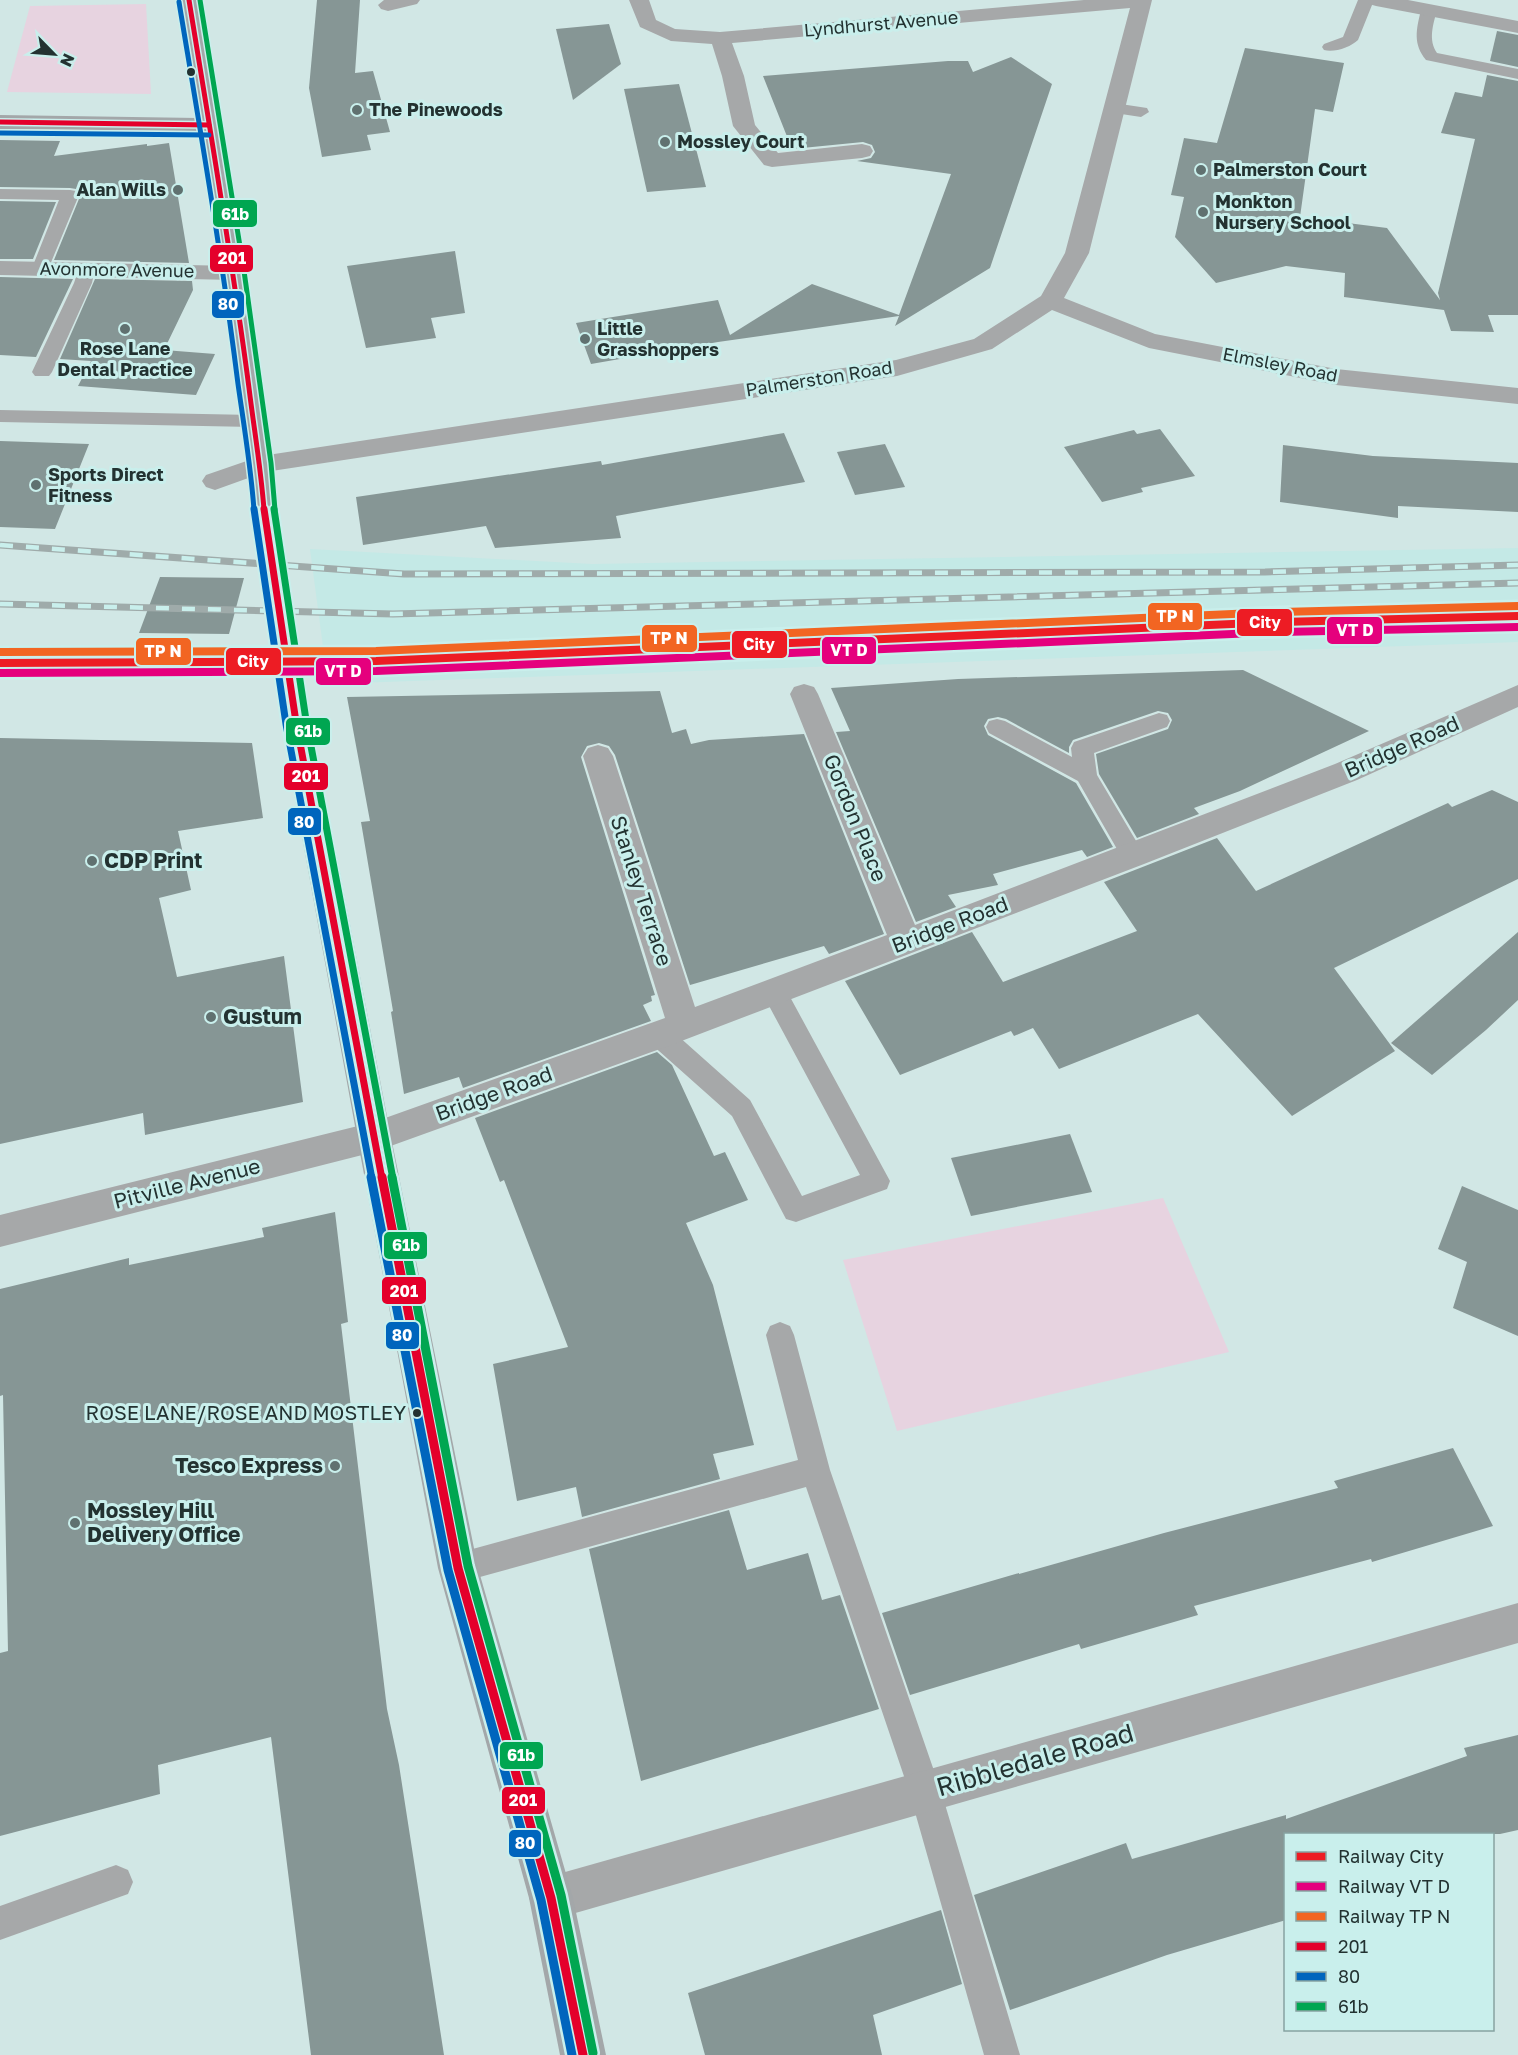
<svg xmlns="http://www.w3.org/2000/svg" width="1518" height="2055" font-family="'Golos Text',sans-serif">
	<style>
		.built { fill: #c4e9e6 }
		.green { fill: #e7d3e0 }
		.building { fill: #869695 }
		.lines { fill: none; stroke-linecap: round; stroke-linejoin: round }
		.lane { fill: #a6a8a9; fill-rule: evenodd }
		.street { fill: #a6a8a9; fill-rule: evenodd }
		.secondary { fill: #a3a7a9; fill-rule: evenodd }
		.rail-casing { stroke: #9fabaa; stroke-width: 7 }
		.rail { stroke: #c9efec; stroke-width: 4.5; stroke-dasharray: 13; stroke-linecap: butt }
		.bus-1-far2-casing { stroke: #c9efec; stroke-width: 8 }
		.bus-1-far1-casing { stroke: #c9efec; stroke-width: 11 }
		.bus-1-casing { stroke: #c9efec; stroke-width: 14 }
		.bus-2-far2-casing { stroke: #c9efec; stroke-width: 8 }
		.bus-2-far1-casing { stroke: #c9efec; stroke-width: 11 }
		.bus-2-casing { stroke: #c9efec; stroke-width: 14 }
		.bus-3-far2-casing { stroke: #c9efec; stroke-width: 8 }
		.bus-3-far1-casing { stroke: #c9efec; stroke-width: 11 }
		.bus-3-casing { stroke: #c9efec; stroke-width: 14 }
		.bus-1-far2 { stroke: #e4002b; stroke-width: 5 }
		.bus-1-far1 { stroke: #e4002b; stroke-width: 7 }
		.bus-1 { stroke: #e4002b; stroke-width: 9 }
		.bus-2-far2 { stroke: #0065bd; stroke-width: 5 }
		.bus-2-far1 { stroke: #0065bd; stroke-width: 7 }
		.bus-2 { stroke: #0065bd; stroke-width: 9 }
		.bus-3-far2 { stroke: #00a651; stroke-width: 5 }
		.bus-3-far1 { stroke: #00a651; stroke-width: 7 }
		.bus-3 { stroke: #00a651; stroke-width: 9 }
		.rail-1-casing { stroke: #c9efec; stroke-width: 13 }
		.rail-2-casing { stroke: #c9efec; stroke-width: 13 }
		.rail-3-casing { stroke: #c9efec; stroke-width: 13 }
		.rail-1 { stroke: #ed1c24; stroke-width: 8 }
		.rail-2 { stroke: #e5007d; stroke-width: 8 }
		.rail-3 { stroke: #f26522; stroke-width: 8 }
		.bus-dot { fill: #233231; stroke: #c9efec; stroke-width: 2 }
		.poi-dot { fill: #607170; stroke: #c9efec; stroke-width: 2 }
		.labels { text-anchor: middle; stroke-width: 6; stroke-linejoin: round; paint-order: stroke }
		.far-street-label { font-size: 18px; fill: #233231; stroke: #c9efec }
		.far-poi-label { font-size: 18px; font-weight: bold; fill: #233231; stroke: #c9efec; text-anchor: start }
		.bus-label { font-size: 20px; fill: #233231; stroke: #c9efec; text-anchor: end }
		.street-label { font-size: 21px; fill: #233231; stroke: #c9efec }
		.poi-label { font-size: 21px; font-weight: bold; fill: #233231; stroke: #c9efec; text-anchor: start }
		.near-street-label { font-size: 26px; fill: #233231; stroke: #c9efec }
		.line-badge { stroke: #c9efec; stroke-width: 2 }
		.badge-label { font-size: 16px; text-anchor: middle; font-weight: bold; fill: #fff }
	</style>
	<rect width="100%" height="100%" fill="#d1e7e5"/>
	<path class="built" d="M1518 548V642L328 684 310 549 592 564Z"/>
	<g class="green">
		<path d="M146 4 151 94 7 92 30 6Z"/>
		<path d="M1163 1198 1229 1352 897 1431 843 1260Z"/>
	</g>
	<g class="building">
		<path d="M317 0H360L355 73 373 71 390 132 367 135 371 150 322 157 309 88Z"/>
		<path d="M609 24 621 64 573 100 556 29Z"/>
		<path d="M1497 31 1518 35V67L1490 61Z"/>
		<path d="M1245 48 1344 63 1333 112 1315 109 1300 217 1387 228 1440 300 1438 293 1475 139 1441 133 1455 92 1482 97 1487 75 1518 81V315H1488L1494 332 1451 331 1444 310 1344 297 1345 273 1286 266 1216 283 1175 237 1184 197 1171 195 1184 138 1217 143Z"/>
		<path d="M1011 57 1052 84 990 268 895 326 899 316 718 342 591 364 576 323 718 300 730 335 812 284 899 315 951 174 857 161 871 158 875 152 872 145 863 142 792 149 763 76 948 61H968L973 72Z"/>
		<path d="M679 84 706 187 647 192 624 89Z"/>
		<path d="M0 140 60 141 54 156 147 144V146L169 143 189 263 54 260 81 194 76 189 70 188 0 187Z"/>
		<path d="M0 201 56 202 33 259H0Z"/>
		<path d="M455 251 465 313 431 318 436 338 366 348 347 266Z"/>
		<path d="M0 277 73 279 36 357 0 355Z"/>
		<path d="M95 279 192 281 193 290 164 350 215 354 196 395 78 386 91 361 60 359Z"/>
		<path d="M1160 429 1195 476 1141 488 1143 492 1102 502 1064 447 1134 430 1137 434Z"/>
		<path d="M784 433 805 482 616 516 621 538 495 548 486 526 363 545 356 497 601 461 602 465Z"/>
		<path d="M0 441 89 444 55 529 0 527Z"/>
		<path d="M885 444 905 487 855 495 837 452Z"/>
		<path d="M1283 445 1373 456 1518 463V512L1398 506V518L1280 502Z"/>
		<path d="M160 577 244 578 229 634 139 633Z"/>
		<path d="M1243 670 1369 731 1240 791 1194 808 1199 814 1137 838 1099 774 1096 754 1168 729 1172 720 1168 713 1158 711 1073 740 1069 747V753L1006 719 998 717 988 719 984 726 988 735 1076 783 1113 847 1087 857 1082 850 993 874 998 885 948 895 956 907 916 922 836 732 850 731 831 688 958 679Z"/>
		<path d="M660 691 672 733 686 729 691 744 709 740 804 734 884 934 829 954 824 946 690 985 615 755 609 746 599 743 587 746 581 757 655 995 651 996 652 1001 643 1005 651 1021 463 1088 459 1077 404 1094 391 1012 393 1011 361 822 370 821 347 697Z"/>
		<path d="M0 738 252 743 263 818 178 831 191 890 159 898 177 977 284 956 303 1102 145 1135 143 1113 0 1144Z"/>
		<path d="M1492 790 1518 802V879L1334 968 1395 1051 1292 1116 1198 1014 1059 1069 1033 1028 1014 1036 1011 1031 900 1075 845 981 972 932 1003 982 1137 931 1104 882 1217 838 1256 891 1448 803 1452 807Z"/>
		<path d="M1518 932V1000L1486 1030 1432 1075 1391 1043Z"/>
		<path d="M657 1052 672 1065 714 1156 725 1152 748 1200 686 1223 713 1285 754 1445 713 1454 720 1479 582 1517 576 1487 517 1501 493 1364 568 1347 504 1180 500 1182 475 1118Z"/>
		<path d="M1070 1134 1092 1192 971 1216 951 1158Z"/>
		<path d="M1462 1186 1518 1210V1336L1453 1308 1467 1262 1438 1249Z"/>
		<path d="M335 1212 348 1322 341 1324 387 1709 399 1765 444 2055H311L271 1737 158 1765 160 1794 0 1836V1653L8 1651 3 1395 0 1396V1289L129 1258V1265L264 1237 262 1228Z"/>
		<path d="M1453 1448 1493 1526 1372 1562 1371 1559 1194 1606 1198 1615 1081 1649 1079 1644 910 1695 882 1613 1019 1573V1574L1164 1533 1338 1488 1334 1481Z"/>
		<path d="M729 1510 747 1570 808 1553 822 1600 840 1595 879 1709 641 1781 589 1549Z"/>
		<path d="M1518 1735V1830L1500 1834H1286V1920L1167 1955 1010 2010 974 1895 1126 1843 1132 1859 1286 1815V1819L1467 1756 1464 1748Z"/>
		<path d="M941 1910 962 1984 873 2015 882 2055H705L688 1993Z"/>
	</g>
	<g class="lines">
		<g class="lane">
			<path d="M1358 0H1374L1358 40C1351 47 1334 53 1324 50L1322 47 1324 44 1343 37Z"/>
			<path d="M1429 5 1437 10C1433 25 1428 40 1437 53L1518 69V79L1426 60C1413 44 1416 30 1421 10Z"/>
			<path d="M1114 103 1147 108 1149 112 1141 117 1108 112 1106 108Z"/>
			<path d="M0 189 70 190 76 191 79 195 47 272H35L32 268 59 200 0 199Z"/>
			<path d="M86 264 92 265 95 269 92 283 52 372 49 376H35L32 372 74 283 80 265Z"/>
			<path d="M0 410 253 415 260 417 263 421 260 425 253 427 0 422Z"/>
			<path d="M1159 713 1167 715 1170 721 1167 727 1094 753 1097 775 1145 856 1141 863 1133 865 1125 863 1078 781 989 733 986 727 989 721 997 719 1005 721 1072 757 1071 748 1074 742Z"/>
			<path d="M774 981 783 984 890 1181 887 1189 796 1222 786 1219 732 1116 650 1043 646 1035 650 1027 659 1024 668 1027 750 1100 802 1196 860 1175 761 991 765 984Z"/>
			<path d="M780 1322 790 1326 794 1335 830 1470 941 1791 1020 2055H984L909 1791 806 1487 458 1583 447 1579 443 1568 447 1557 458 1553 798 1460 766 1335 770 1326Z"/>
			<path d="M116 1865 128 1870 133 1882 128 1894 0 1940V1906Z"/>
		</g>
		<g class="street">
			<path d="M384 0H420L417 4 388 11 381 9 378 5Z"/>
			<path d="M629 0H649L656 20 675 29 720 32 1084 0H1152L1089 253 1064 298 1155 334 1336 369 1518 388V404L1336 385 1149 348 1052 310 992 349 897 376 265 472 215 490 206 487 202 481 206 475 261 456 896 360 974 339 1041 296 1065 253 1130 8 732 43 744 76 755 125 778 153 862 144 870 146 873 151 870 156 862 158 772 167 764 165 733 126 722 76 712 44 671 41 640 27Z"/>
			<path d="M1366 0H1408L1518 21V33L1376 6 1369 4Z"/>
			<path d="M0 261 234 266 242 268 246 273 242 278 234 280 0 275Z"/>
			<path d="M804 684 814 687 818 694 915 925 1335 764 1518 685V707L1357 780 1144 864 671 1045 374 1152 0 1247V1215L374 1122 665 1018 583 756 588 748 598 745 608 748 613 756 695 1007 887 935 790 694 794 687Z"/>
			<path d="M1518 1603V1643L551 1920 536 1913 529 1898 536 1883 551 1876Z"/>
		</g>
		<path class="secondary" d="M179 0H199L246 273 266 421 274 464 278 517 311 722 391 1137 478 1568 573 1898 606 2055H560L529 1898 438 1568 357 1137 281 722 252 517 248 464 240 421 222 273 200 131 0 129V115L198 118Z"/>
		<g class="rail-casing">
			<g id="rail">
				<path d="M0 545 404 574 1265 572 1518 565"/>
				<path d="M0 604 393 614 1518 583"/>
			</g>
		</g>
		<use href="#rail" class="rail"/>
		<g class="bus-1-far2-casing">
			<g id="bus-1-far2">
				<path d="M189 0C210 129 232 258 249 388 254 429 261 469 264 510"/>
				<path d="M0 122 209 125"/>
			</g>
		</g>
		<g class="bus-1-far1-casing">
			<path id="bus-1-far1" d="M264 509 296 722 382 1179"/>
		</g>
		<g class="bus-1-casing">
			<path id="bus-1" d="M382 1177 458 1568 551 1898 583 2055"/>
		</g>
		<g class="bus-2-far2-casing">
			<g id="bus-2-far2">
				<path d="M179 2C200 129 222 256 238 384 244 426 251 468 254 510"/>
				<path d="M0 133 209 135"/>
			</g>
		</g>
		<g class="bus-2-far1-casing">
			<path id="bus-2-far1" d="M254 509 286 724 372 1179"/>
		</g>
		<g class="bus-2-casing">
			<path id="bus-2" d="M371 1177 448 1570 541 1900 572 2055"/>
		</g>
		<g class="bus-3-far2-casing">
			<path id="bus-3-far2" d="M200 0 244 271 271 463 275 510"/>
		</g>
		<g class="bus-3-far1-casing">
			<path id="bus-3-far1" d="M274 509 306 720 393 1179"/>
		</g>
		<g class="bus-3-casing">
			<path id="bus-3" d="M392 1177 468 1566 561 1895 593 2053"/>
		</g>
		<use href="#bus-1-far2" class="bus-1-far2"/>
		<use href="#bus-1-far1" class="bus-1-far1"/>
		<use href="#bus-1" class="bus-1"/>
		<use href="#bus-2-far2" class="bus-2-far2"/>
		<use href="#bus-2-far1" class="bus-2-far1"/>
		<use href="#bus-2" class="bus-2"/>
		<use href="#bus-3-far2" class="bus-3-far2"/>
		<use href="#bus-3-far1" class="bus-3-far1"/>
		<use href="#bus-3" class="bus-3"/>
		<g class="rail-1-casing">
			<path id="rail-1" d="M0 663 376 661 1280 622 1518 616"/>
		</g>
		<g class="rail-2-casing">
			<path id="rail-2" d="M0 673 376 671 1280 632 1518 627"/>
		</g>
		<g class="rail-3-casing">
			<path id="rail-3" d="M0 652 376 651 1280 612 1518 606"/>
		</g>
		<use href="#rail-1" class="rail-1"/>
		<use href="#rail-2" class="rail-2"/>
		<use href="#rail-3" class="rail-3"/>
	</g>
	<g class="bus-dot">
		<circle cx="191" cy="72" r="5"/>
		<circle cx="417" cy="1413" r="5"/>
	</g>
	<g class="poi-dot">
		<circle cx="357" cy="110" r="6"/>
		<circle cx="665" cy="142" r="6"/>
		<circle cx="1201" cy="170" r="6"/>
		<circle cx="178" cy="190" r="6"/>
		<circle cx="1203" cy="212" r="6"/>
		<circle cx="125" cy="329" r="6"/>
		<circle cx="585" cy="339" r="6"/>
		<circle cx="36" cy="485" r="6"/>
		<circle cx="92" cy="861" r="6"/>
		<circle cx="211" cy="1017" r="6"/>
		<circle cx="335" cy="1466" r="6"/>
		<circle cx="75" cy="1523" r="6"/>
	</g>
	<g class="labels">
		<g class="far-street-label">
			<text transform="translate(881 24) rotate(-5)" y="6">Lyndhurst Avenue</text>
			<text transform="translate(117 270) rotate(1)" y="6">Avonmore Avenue</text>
			<text transform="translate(1280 365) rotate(11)" y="6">Elmsley Road</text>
			<text transform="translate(819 379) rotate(-9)" y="6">Palmerston Road</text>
		</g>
		<g class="far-poi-label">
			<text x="369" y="116">The Pinewoods</text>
			<text x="677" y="148">Mossley Court</text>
			<text x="1213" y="176">Palmerston Court</text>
			<text x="166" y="196" text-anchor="end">Alan Wills</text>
			<text x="1215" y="208">Monkton<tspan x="1215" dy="21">Nursery School</tspan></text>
			<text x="597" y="335">Little<tspan x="597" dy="21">Grasshoppers</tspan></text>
			<text x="125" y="355" text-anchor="middle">Rose Lane<tspan x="125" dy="21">Dental Practice</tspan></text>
			<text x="48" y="481">Sports Direct<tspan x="48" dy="21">Fitness</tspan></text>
		</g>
		<g class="bus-label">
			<text x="406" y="1420">ROSE LANE/ROSE AND MOSTLEY</text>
		</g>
		<g class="street-label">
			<text transform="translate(1402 747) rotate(-24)" y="7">Bridge Road</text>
			<text transform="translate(855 818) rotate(68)" y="7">Gordon Place</text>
			<text transform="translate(641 891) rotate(72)" y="7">Stanley Terrace</text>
			<text transform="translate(950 925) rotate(-21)" y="7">Bridge Road</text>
			<text transform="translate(494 1094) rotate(-20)" y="7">Bridge Road</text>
			<text transform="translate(187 1184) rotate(-14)" y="7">Pitville Avenue</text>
		</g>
		<g class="poi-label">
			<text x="104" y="868">CDP Print</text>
			<text x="223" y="1024">Gustum</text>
			<text x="323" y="1473" text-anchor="end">Tesco Express</text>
			<text x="87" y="1518">Mossley Hill<tspan x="87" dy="24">Delivery Office</tspan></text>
		</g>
		<g class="near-street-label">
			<text transform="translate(1035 1760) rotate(-16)" y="9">Ribbledale Road</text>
		</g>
	</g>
	<g class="line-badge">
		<rect x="212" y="199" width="46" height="29" rx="6" fill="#00a651"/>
		<rect x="209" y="244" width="45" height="29" rx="6" fill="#e4002b"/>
		<rect x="211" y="290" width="34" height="29" rx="6" fill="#0065bd"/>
		<rect x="1147" y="602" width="56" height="29" rx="6" fill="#f26522"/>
		<rect x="1236" y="608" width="57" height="29" rx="6" fill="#ed1c24"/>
		<rect x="1326" y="616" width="57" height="29" rx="6" fill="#e5007d"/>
		<rect x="641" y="624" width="57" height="29" rx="6" fill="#f26522"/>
		<rect x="731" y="630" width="57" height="29" rx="6" fill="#ed1c24"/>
		<rect x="821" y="636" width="56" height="29" rx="6" fill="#e5007d"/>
		<rect x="135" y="637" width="57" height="29" rx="6" fill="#f26522"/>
		<rect x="225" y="647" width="57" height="29" rx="6" fill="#ed1c24"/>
		<rect x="315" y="657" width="57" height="29" rx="6" fill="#e5007d"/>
		<rect x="285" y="717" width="46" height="29" rx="6" fill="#00a651"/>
		<rect x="283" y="762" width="46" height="29" rx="6" fill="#e4002b"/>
		<rect x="287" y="807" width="35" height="29" rx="6" fill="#0065bd"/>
		<rect x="383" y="1231" width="45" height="29" rx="6" fill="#00a651"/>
		<rect x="381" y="1276" width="46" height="29" rx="6" fill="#e4002b"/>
		<rect x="385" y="1321" width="35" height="29" rx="6" fill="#0065bd"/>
		<rect x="499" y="1741" width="45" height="29" rx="6" fill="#00a651"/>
		<rect x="501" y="1786" width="45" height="29" rx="6" fill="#e4002b"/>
		<rect x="508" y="1829" width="34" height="29" rx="6" fill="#0065bd"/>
	</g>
	<g class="badge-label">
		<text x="235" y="220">61b</text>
		<text x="232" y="264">201</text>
		<text x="228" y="310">80</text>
		<text x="1175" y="622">TP N</text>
		<text x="1265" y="628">City</text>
		<text x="1355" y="636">VT D</text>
		<text x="669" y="644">TP N</text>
		<text x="759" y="650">City</text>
		<text x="849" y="656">VT D</text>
		<text x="163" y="657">TP N</text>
		<text x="253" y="667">City</text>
		<text x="343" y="677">VT D</text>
		<text x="308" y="737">61b</text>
		<text x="306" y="782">201</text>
		<text x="304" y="828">80</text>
		<text x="406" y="1251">61b</text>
		<text x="404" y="1297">201</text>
		<text x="402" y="1341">80</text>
		<text x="521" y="1761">61b</text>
		<text x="523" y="1806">201</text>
		<text x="525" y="1849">80</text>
	</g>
	<rect x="1284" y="1833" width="210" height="198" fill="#c9efec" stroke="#87a3a1" stroke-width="1.5"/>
	<rect x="1296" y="1852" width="30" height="9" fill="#ed1c24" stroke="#87a3a1" stroke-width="1.5"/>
	<text x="1338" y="1863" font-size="18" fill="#233231">Railway City</text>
	<rect x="1296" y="1882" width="30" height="9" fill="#e5007d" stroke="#87a3a1" stroke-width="1.5"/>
	<text x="1338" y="1893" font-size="18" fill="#233231">Railway VT D</text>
	<rect x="1296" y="1912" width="30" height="9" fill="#f26522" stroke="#87a3a1" stroke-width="1.5"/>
	<text x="1338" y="1923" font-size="18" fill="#233231">Railway TP N</text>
	<rect x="1296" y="1942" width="30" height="9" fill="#e4002b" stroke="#87a3a1" stroke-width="1.5"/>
	<text x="1338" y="1953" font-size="18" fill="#233231">201</text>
	<rect x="1296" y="1972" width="30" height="9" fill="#0065bd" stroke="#87a3a1" stroke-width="1.5"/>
	<text x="1338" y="1983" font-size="18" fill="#233231">80</text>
	<rect x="1296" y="2002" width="30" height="9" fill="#00a651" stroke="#87a3a1" stroke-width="1.5"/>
	<text x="1338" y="2013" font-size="18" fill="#233231">61b</text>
	<g transform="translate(54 54) rotate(115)" stroke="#c9efec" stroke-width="4.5" paint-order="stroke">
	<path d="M0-4.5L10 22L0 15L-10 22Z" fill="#233231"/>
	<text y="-9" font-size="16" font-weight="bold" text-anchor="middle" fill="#233231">N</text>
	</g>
</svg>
